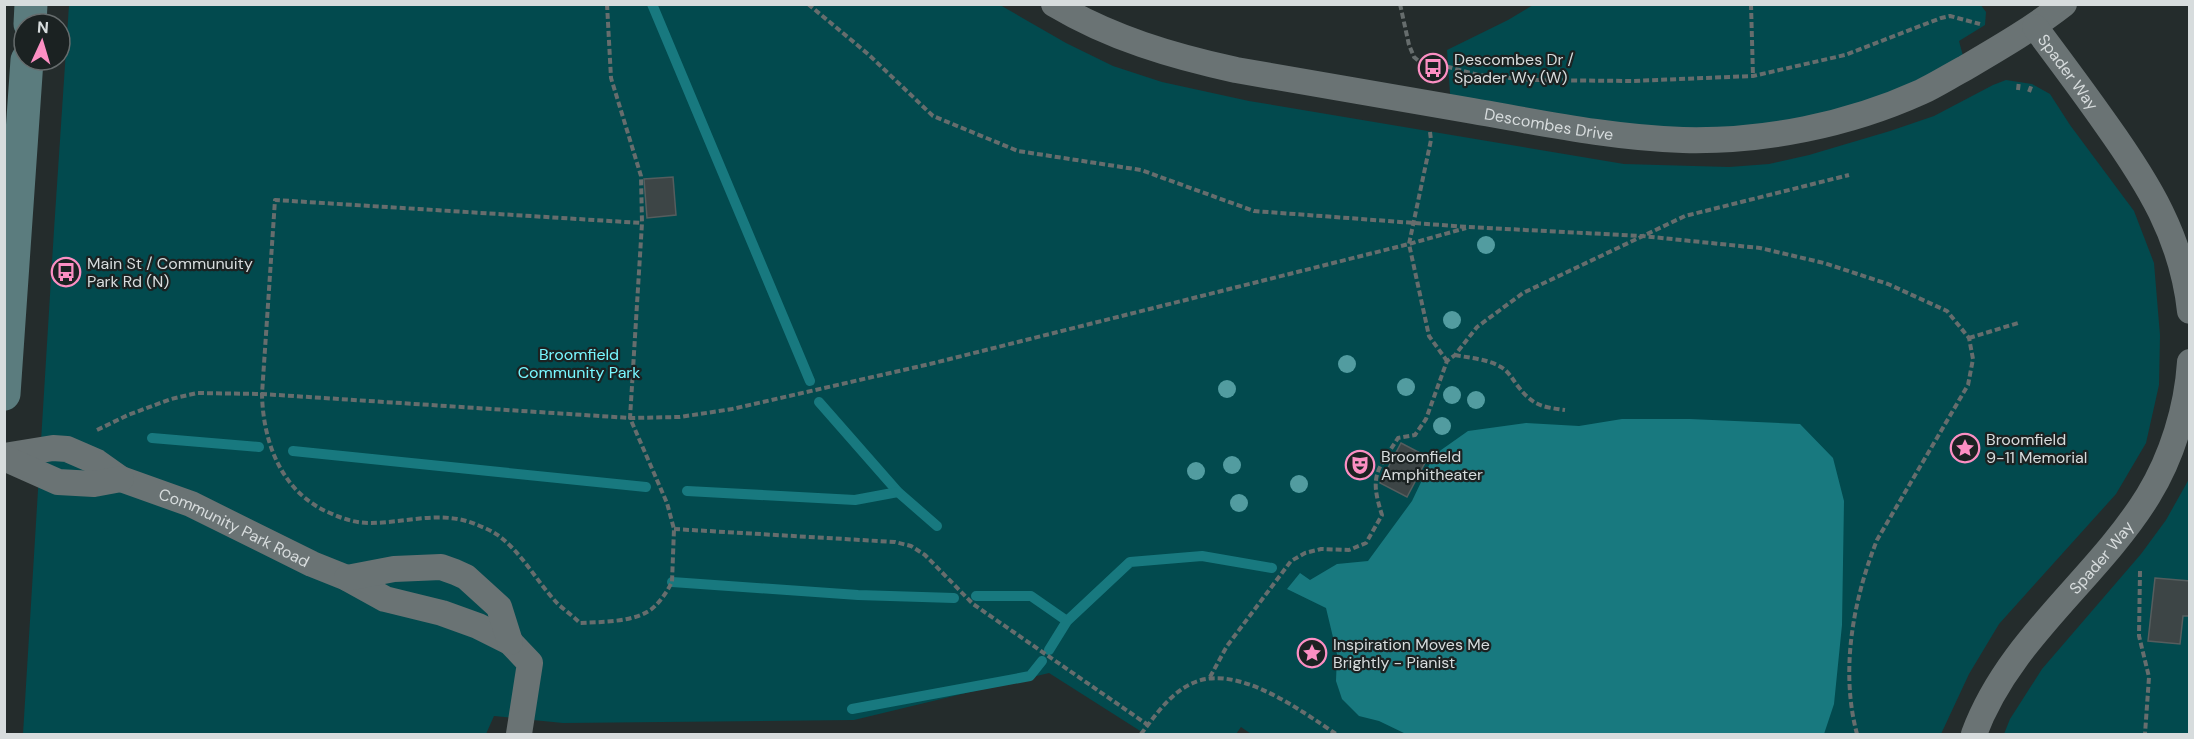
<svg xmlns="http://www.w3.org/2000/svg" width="2194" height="739" font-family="'DM Sans',sans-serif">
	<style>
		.green { fill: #024a4e }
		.water { fill: #18797f }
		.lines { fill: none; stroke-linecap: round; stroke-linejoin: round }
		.stream { stroke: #18797f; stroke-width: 10 }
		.building { fill: #3d4546; stroke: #555d5e; stroke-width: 1.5 }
		.path { stroke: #666d6d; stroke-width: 4; stroke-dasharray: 6 3; stroke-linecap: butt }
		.street { stroke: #6a7374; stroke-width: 26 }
		.secondary { stroke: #5b7c7e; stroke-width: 33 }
		.tree { fill: #529ca0 }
		.labels { text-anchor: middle; stroke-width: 4.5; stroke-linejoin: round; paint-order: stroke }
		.poi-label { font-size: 16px; fill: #d7dcdd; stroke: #1b2222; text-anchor: start }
		.street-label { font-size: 16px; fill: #d7dcdd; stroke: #1b2222 }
		.park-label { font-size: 16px; fill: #78f7ff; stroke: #1b2222 }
	</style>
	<rect width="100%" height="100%" fill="#242c2c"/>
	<g class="green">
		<path d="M1980 4 1986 12 1985 25 1959 41 1966 67 1924 91 1732 138 1451 107 1447 50 1508 20 1533 5Z"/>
		<path d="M69 5H1000L1066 43 1113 66 1162 82 1249 101 1624 164 1729 167 1769 164 1809 155 1890 131 1934 116 1993 85 2006 80 2032 84 2050 94 2070 125 2134 211 2154 263 2160 335 2159 385 2146 443 2116 494 1999 624 1969 674 1941 734H1251L1241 727 1236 734H1145L1049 673 854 720 563 723 494 716 486 734H23L54 230Z"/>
		<path d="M2189 479V734H2004L2010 719 2042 669 2141 554 2166 520Z"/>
	</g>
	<path class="water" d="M1622 419H1690L1800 424 1833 458 1844 501 1842 625 1834 704 1824 734H1406L1379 721 1359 716 1342 699 1336 681 1337 654 1326 608 1287 589 1300 573 1310 580 1337 564 1368 561 1412 501 1434 455 1468 431 1526 423 1579 426Z"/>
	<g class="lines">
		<g class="stream">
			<path d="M652 4 810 381"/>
			<path d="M819 402 898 492 937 526"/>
			<path d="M152 438 259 447"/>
			<path d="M293 451 646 487"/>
			<path d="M687 491 855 500 898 492"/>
			<path d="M672 582 858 595 954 598"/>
			<path d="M976 596H1031L1067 621"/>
			<path d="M1049 650 1067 621 1130 562 1202 556 1272 568"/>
			<path d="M852 709 1030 676 1042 661"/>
		</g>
	</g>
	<g class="building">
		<path d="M673 177 676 215 647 218 644 179Z"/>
		<path d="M1401 443 1428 457 1407 497 1380 483Z"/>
		<path d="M2155 578 2190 581V616H2183L2180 644 2148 641Z"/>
	</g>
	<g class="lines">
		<g class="path">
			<path d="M607 4 611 78 641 176 642 223 630 418 667 503 674 529 672 582C667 592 657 607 647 612 630 622 600 622 580 623 574 617 566 611 559 605 538 584 524 555 499 536 492 531 483 527 475 524 442 510 404 523 370 523 356 523 343 519 330 513 282 493 263 443 262 394L275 200 642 223"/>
			<path d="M808 4 868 54 933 116 1018 151 1141 170 1254 211 1468 227 1642 236 1760 248 1824 263 1888 284 1947 311 1969 338 1973 359 1968 385 1877 540C1853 600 1840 671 1857 734"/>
			<path d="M1400 4 1409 45 1414 57 1421 63 1441 65 1478 75 1531 80 1633 81 1753 76 1845 55 1941 18 1950 16 1980 24"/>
			<path d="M1751 4 1753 76"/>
			<path d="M2018 90 2019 81"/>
			<path d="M2029 92 2032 84"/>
			<path d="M1430 132 1431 140 1409 244 1429 336 1447 361"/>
			<path d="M1969 338 2018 323"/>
			<path d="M1455 355C1469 358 1488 359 1501 367 1508 371 1512 378 1517 385 1532 405 1541 407 1565 410"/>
			<path d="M97 430 128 415 171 399 197 393 262 394 630 418 680 417 732 409 934 363 1409 244 1466 228"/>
			<path d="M674 529 895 542 911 546 925 555 973 604 1148 725"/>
			<path d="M2140 571 2139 636 2149 677 2145 734"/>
			<path d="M1210 677 1227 646 1291 561 1305 553 1321 549 1349 550 1366 543 1382 515C1369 475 1377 471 1398 438L1415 435 1426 419 1447 361 1455 355 1477 327 1523 293 1685 216 1849 175"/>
			<path d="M1141 734C1154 717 1169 695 1189 685 1233 660 1300 710 1336 734"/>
		</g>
		<g class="street">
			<path id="s1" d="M1054 4C1111 38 1172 56 1236 70 1315 84 1394 97 1473 111 1542 123 1613 138 1683 140 1764 142 1848 125 1921 92 1936 85 1950 76 1965 68 1999 48 2032 29 2064 4"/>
			<path id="s2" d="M2035 27C2059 59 2083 91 2106 124 2148 183 2182 237 2190 311"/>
			<path id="s3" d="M4 456 53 448 67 449 97 462 121 479 191 504 312 564 347 578 385 599 442 613 478 626 510 642 530 663 519 734"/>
			<path d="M4 458 58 482 94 484 121 479"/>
			<path d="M347 578 394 569 441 567 455 572 466 577 499 607 510 642"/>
			<path id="s4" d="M1974 734C2009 639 2096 580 2148 496 2172 457 2187 408 2190 362"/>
		</g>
		<g class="secondary">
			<path d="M30 24 31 4"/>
			<path d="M4 394 27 60"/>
		</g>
	</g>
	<g class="tree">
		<circle cx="1486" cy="245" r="9"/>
		<circle cx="1452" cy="320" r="9"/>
		<circle cx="1347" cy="364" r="9"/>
		<circle cx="1406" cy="387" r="9"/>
		<circle cx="1227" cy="389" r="9"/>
		<circle cx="1452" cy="395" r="9"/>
		<circle cx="1476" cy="400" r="9"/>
		<circle cx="1442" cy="426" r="9"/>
		<circle cx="1232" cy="465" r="9"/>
		<circle cx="1196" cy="471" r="9"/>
		<circle cx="1299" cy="484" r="9"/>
		<circle cx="1239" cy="503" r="9"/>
	</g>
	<defs>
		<g id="bus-ring" transform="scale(1.5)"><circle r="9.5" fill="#1b2222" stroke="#fc8fc3" stroke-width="1.5"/><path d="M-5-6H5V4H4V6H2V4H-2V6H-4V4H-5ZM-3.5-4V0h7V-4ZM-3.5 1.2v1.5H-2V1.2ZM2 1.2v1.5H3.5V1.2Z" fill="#fc8fc3"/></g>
		<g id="sight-ring" transform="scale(1.5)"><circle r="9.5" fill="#1b2222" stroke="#fc8fc3" stroke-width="1.5"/><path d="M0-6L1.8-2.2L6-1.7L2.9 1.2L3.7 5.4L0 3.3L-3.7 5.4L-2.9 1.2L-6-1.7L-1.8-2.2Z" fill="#fc8fc3"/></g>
		<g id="theatre-ring" transform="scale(1.5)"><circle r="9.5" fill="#1b2222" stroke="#fc8fc3" stroke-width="1.5"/><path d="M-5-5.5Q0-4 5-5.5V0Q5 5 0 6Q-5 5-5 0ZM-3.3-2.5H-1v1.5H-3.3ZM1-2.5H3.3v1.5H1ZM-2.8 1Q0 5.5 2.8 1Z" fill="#fc8fc3"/></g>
	</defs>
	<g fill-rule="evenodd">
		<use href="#bus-ring" x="1433" y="68"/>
		<use href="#bus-ring" x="66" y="272"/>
		<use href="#sight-ring" x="1965" y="448"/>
		<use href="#theatre-ring" x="1360" y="465"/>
		<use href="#sight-ring" x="1312" y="653"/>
	</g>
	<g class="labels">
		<g class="poi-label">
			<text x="1454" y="65">Descombes Dr /<tspan x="1454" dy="18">Spader Wy (W)</tspan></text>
			<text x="87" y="269">Main St / Communuity<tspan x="87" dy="18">Park Rd (N)</tspan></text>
			<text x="1986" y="445">Broomfield<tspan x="1986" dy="18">9-11 Memorial</tspan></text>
			<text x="1381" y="462">Broomfield<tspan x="1381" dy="18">Amphitheater</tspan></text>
			<text x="1333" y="650">Inspiration Moves Me<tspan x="1333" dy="18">Brightly - Pianist</tspan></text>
		</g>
		<g class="street-label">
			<text dy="6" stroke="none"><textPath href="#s2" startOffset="56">Spader Way</textPath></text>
			<text dy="6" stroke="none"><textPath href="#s1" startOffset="512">Descombes Drive</textPath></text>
			<text dy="6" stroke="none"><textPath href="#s3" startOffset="249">Community Park Road</textPath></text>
			<text dy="6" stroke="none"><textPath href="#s4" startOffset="219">Spader Way</textPath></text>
		</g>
		<g class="park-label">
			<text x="579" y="360">Broomfield<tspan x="579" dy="18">Community Park</tspan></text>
		</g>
	</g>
	<rect width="2194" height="739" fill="none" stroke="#d7dcdd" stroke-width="12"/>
	<g transform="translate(42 42) rotate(4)"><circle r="28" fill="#1b2222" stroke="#666c6d" stroke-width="1.5"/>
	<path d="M0-4.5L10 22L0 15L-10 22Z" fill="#fc8fc3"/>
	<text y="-9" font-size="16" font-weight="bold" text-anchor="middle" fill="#d7dcdd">N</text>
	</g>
</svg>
